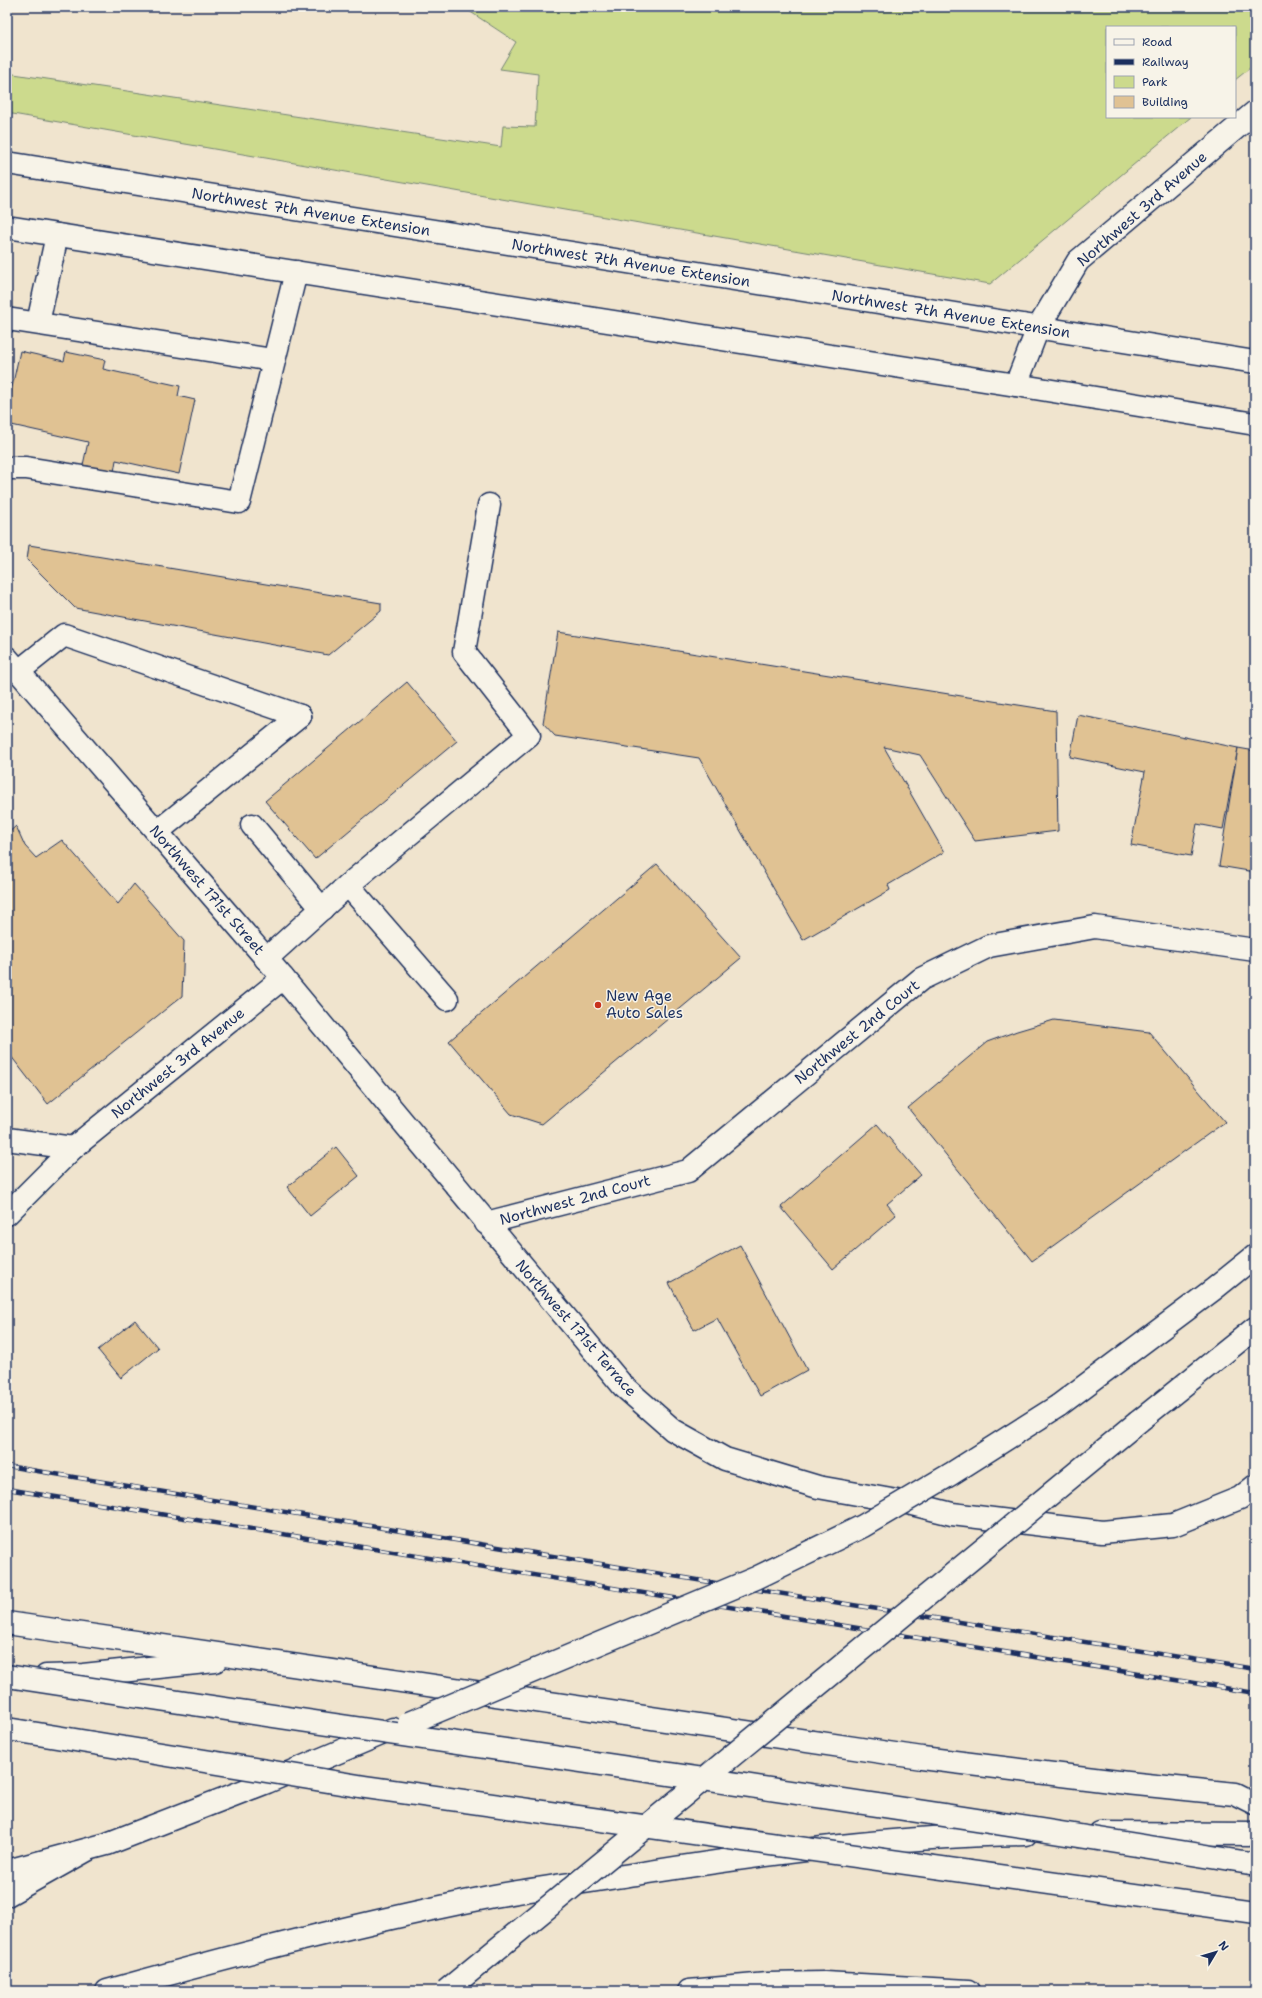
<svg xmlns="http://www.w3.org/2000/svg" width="1262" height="1998" font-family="'Shantell Sans',sans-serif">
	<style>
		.green { fill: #ccda8d; stroke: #748476 }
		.building { fill: #e0c293; stroke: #1b2f5e }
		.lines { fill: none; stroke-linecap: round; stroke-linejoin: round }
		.minor-casing { stroke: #1b2f5e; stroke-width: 25 }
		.major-casing { stroke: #1b2f5e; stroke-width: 25 }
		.highway-casing { stroke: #1b2f5e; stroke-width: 25 }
		.minor { stroke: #f7f3e8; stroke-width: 22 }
		.major { stroke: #f7f3e8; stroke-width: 22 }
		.highway { stroke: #f7f3e8; stroke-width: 22 }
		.rail-casing { stroke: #1b2f5e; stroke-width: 4.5 }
		.rail { stroke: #f7f3e8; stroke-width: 3; stroke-dasharray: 9; stroke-linecap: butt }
		.major-bridge-casing { stroke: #1b2f5e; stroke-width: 25; stroke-linecap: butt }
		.highway-bridge-casing { stroke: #1b2f5e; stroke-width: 25; stroke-linecap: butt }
		.major-bridge { stroke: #f7f3e8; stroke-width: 22 }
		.highway-bridge { stroke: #f7f3e8; stroke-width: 22 }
		.poi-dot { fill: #c8321e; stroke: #f7f3e8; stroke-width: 1.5 }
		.labels { text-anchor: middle; stroke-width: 3; stroke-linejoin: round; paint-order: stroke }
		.street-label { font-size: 15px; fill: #1b2f5e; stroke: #f7f3e8 }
		.poi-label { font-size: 15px; fill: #1b2f5e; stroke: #f7f3e8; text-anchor: start }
	</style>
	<rect width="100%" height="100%" fill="#f0e4ce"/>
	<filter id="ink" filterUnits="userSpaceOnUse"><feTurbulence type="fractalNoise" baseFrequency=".025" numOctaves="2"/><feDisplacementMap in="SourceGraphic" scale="8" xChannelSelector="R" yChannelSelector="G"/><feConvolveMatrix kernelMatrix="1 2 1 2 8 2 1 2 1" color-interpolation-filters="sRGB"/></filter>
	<g filter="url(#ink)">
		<path class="green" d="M463 7H1255V64L1235 80V27H1107V117H1191L990 284 7 113V73L501 147 503 126 535 127 538 74 500 69 516 42Z"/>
		<g class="building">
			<path d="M20 351 64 361 66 352 105 360 103 369 180 386 178 396 195 400 179 474 116 460 114 472 83 465 88 442 7 424V410Z"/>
			<path d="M29 545 381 603V611L328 655 75 608 27 560Z"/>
			<path d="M558 632 1056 711 1058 831 975 841 920 755 884 747 944 852 888 885 890 890 803 940 699 758 555 736 543 723Z"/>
			<path d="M407 682 457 741 315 859 265 801Z"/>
			<path d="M1078 715 1238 748 1223 829 1197 824 1191 856 1131 845 1145 772 1070 757Z"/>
			<path d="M1238 748 1255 751V872L1219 866Z"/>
			<path d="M16 826 25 846 36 858 62 840 118 904 134 884 184 941 182 996 48 1104 7 1051V834Z"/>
			<path d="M657 864 741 958 542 1124 511 1114 449 1041Z"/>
			<path d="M1054 1020 1149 1032 1225 1122 1032 1261 908 1108 987 1042 1017 1031Z"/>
			<path d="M877 1124 921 1175 887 1204 896 1215 833 1269 781 1207Z"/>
			<path d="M336 1147 359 1176 310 1216 287 1187Z"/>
			<path d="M740 1245 807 1370 760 1396 717 1318 694 1330 669 1283Z"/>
			<path d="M135 1320 158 1348 121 1378 98 1350Z"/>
		</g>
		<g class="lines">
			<g class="minor-casing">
				<g id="minor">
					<path d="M7 319 273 360"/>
					<path d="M38 323 57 235"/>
					<path d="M1016 385 1038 328 1078 261 1255 112"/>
					<path d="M7 468H26L239 502 296 272"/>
					<path d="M7 658 283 978 623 1386 673 1430 725 1459 818 1487 908 1503 952 1514 1102 1532 1173 1525 1240 1498 1255 1486"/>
					<path d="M19 671 64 635 300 716"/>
					<path d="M252 825 322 909"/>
					<path d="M157 832 300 716"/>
					<path d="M348 885 529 735 464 652 489 505"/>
					<path d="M266 959 348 885 447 999"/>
					<path d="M7 1139 73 1148"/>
					<path d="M7 1214 73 1148 283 978"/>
					<path d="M486 1223 688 1171 921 979 989 946 1095 927 1255 950"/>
				</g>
			</g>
			<g class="major-casing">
				<g id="major">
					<path d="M7 163 1255 362"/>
					<path d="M7 227 1016 385 1255 424"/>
					<path d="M1058 1406 1214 1289 1255 1256"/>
					<path d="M1138 1422 1255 1328"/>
					<path d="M7 1871 107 1844 267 1782 393 1729"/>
				</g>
			</g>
			<g class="highway-casing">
				<g id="highway">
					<path d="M7 1623 922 1758 1127 1783 1235 1794 1255 1804"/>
					<path d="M46 1676 83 1675 215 1661"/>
					<path d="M1100 1833 1255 1834"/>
					<path d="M7 1895 87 1850"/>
					<path d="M107 1991C235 1955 364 1922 494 1896 544 1887 594 1881 643 1873 770 1853 897 1836 1026 1834"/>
					<path d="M689 1991 767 1984 824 1983 969 1991"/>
				</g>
			</g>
			<use href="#minor" class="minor"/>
			<use href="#major" class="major"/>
			<use href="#highway" class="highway"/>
			<g class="rail-casing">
				<g id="rail">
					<path d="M7 1466 752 1589 1255 1669"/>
					<path d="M7 1489 1255 1693"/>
				</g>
			</g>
			<use href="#rail" class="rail"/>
			<g class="major-bridge-casing">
				<g id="major-bridge">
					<path d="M409 1723 756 1578 863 1526 951 1474 1058 1406"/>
					<path d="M446 1991 1138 1422"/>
				</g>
			</g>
			<g class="highway-bridge-casing">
				<g id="highway-bridge">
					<path d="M7 1676C423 1740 840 1796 1255 1864"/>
					<path d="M7 1729 365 1787 1255 1912"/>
				</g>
			</g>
			<use href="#major-bridge" class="major-bridge"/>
			<use href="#highway-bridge" class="highway-bridge"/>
		</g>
	</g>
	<circle class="poi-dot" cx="598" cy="1005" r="4"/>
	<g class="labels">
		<g class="street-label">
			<text transform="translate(1142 209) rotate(-41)" y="5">Northwest 3rd Avenue</text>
			<text transform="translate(311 212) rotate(9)" y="5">Northwest 7th Avenue Extension</text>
			<text transform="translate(631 263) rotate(9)" y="5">Northwest 7th Avenue Extension</text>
			<text transform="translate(951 314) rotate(9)" y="5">Northwest 7th Avenue Extension</text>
			<text transform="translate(207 890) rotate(49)" y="5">Northwest 171st Street</text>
			<text transform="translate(857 1032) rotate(-39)" y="5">Northwest 2nd Court</text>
			<text transform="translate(178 1063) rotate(-39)" y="5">Northwest 3rd Avenue</text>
			<text transform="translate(575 1200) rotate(-15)" y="5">Northwest 2nd Court</text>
			<text transform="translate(576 1328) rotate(49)" y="5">Northwest 171st Terrace</text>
		</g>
		<g class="poi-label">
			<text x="606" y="1001">New Age<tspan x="606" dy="17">Auto Sales</tspan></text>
		</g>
	</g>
	<rect width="1262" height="1998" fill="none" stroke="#f7f3e8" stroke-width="24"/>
	<rect x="12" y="12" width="1238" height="1974" fill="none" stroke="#1b2f5e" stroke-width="1.5" filter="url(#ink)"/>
	<rect x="1106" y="26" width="130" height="92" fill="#f7f3e8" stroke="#9fa5b1"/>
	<rect x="1114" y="39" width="20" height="6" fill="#f7f3e8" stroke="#9fa5b1"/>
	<text x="1142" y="46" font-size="12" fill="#1b2f5e">Road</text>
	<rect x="1114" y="59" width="20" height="6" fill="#1b2f5e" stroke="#9fa5b1"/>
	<text x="1142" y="66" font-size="12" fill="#1b2f5e">Railway</text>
	<rect x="1114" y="76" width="20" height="12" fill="#ccda8d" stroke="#9fa5b1"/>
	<text x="1142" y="86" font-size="12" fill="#1b2f5e">Park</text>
	<rect x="1114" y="96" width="20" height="12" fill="#e0c293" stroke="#9fa5b1"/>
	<text x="1142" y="106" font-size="12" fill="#1b2f5e">Building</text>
	<g transform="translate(1216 1952) rotate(52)" stroke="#f7f3e8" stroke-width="3" paint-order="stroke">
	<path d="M0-3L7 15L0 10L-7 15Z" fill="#1b2f5e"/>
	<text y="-6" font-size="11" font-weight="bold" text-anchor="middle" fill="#1b2f5e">N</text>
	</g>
</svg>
